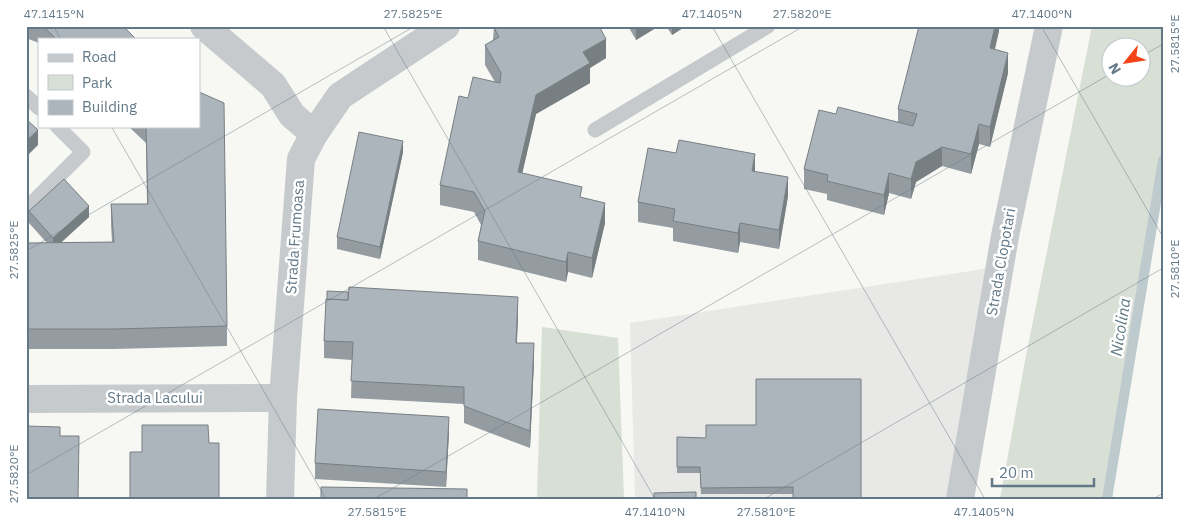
<svg xmlns="http://www.w3.org/2000/svg" width="1189" height="525" font-family="'IBM Plex Sans',sans-serif">
	<style>
		.built { fill: #e8e8e6 }
		.green { fill: #d8dfd4; fill-rule: evenodd }
		.lines { fill: none; stroke-linecap: round; stroke-linejoin: round }
		.stream { stroke: #bdcace; stroke-width: 10 }
		.lane { stroke: #c6cacd; stroke-width: 15 }
		.street { stroke: #c6cacd; stroke-width: 28 }
		.wall { fill: #949ca1 }
		.shaded-wall { fill: #787f83 }
		.building { fill: #acb5bb; stroke: #787f83 }
		.ticks { fill: none; stroke: #637887; stroke-width: 1; stroke-opacity: 0.45 }
		.labels { text-anchor: middle; stroke-width: 5; stroke-linejoin: round; paint-order: stroke }
		.street-label { font-size: 15px; fill: #637887; stroke: #fff }
		.water-label { font-size: 16px; font-style: italic; fill: #5f7b83; stroke: #fff }
		.neatline { fill: none; stroke: #637887; stroke-width: 2 }
		.ticks-label { font-size: 12px; text-anchor: middle; fill: #637887 }
	</style>
	<rect width="100%" height="100%" fill="#f7f7f3"/>
	<path class="built" d="M990 268 950 499H635L630 323Z"/>
	<g class="green">
		<path d="M1092 26H1163V159L1106 499H1000L1025 361ZM1112 48H1142V78H1112Z"/>
		<path d="M542 327 618 338 624 499H537Z"/>
	</g>
	<g class="lines">
		<path class="stream" d="M1107 499 1163 160"/>
		<g class="lane">
			<path d="M26 96 39 108"/>
			<path d="M595 130 768 26"/>
			<path d="M26 209 83 152 57 126"/>
		</g>
		<g class="street">
			<path d="M204 26 273 85 292 115 314 134"/>
			<path d="M26 399 283 398"/>
			<path d="M280 499 283 398 301 159 314 134 340 96 446 26"/>
			<path d="M960 499 1005 236 1049 26"/>
		</g>
	</g>
	<g class="wall">
		<path d="M26 26H123L136 39H39V43L26 38Z"/>
		<path d="M494 26 606 58 590 68V83L536 114 522 173 582 198 605 223 592 278 568 272 566 282 478 260V241L481 225 474 212 440 205V185L495 82 485 65V45L493 40Z"/>
		<path d="M628 26H659L636 40Z"/>
		<path d="M666 26H686L672 35Z"/>
		<path d="M999 26V31L995 49 1008 73 990 147 979 144 971 174 942 166 916 182 911 199 889 193 884 215 827 200V194L804 189V169L836 114 898 122V109L928 27Z"/>
		<path d="M128 126H199L227 326V346L114 349H26V243H47L29 223V211L89 217 61 242H112L111 224V204H147L146 143Z"/>
		<path d="M403 152 380 259 337 249V237Z"/>
		<path d="M755 171 788 196 779 249 740 242 738 253 673 241V228L638 222V202Z"/>
		<path d="M518 314 517 343 534 361 530 448 464 423V404L351 398 352 360 324 358V341Z"/>
		<path d="M861 379 793 494H701L700 473H677V437L706 438 756 425Z"/>
		<path d="M449 432 446 487 315 479V463Z"/>
	</g>
	<g class="shaded-wall">
		<path d="M636 26H659L636 40Z"/>
		<path d="M672 26H686L672 35Z"/>
		<path d="M995 26H999V31L990 68V48Z"/>
		<path d="M606 39V58L590 68V83L536 114 518 192V172L536 95 583 52Z"/>
		<path d="M1008 53V73L990 147V127Z"/>
		<path d="M979 124V144L971 174V154Z"/>
		<path d="M38 130V145L26 157V141Z"/>
		<path d="M403 141V152L380 259V247Z"/>
		<path d="M942 147V166L916 182 911 199V179L916 162Z"/>
		<path d="M755 154V174L752 171Z"/>
		<path d="M889 173V193L884 215V195Z"/>
		<path d="M788 177V196L779 249V230Z"/>
		<path d="M605 203V223L592 278V258Z"/>
		<path d="M89 206V217L53 250V238Z"/>
		<path d="M740 223V242L738 253V233Z"/>
		<path d="M568 252V272L566 282V262Z"/>
		<path d="M518 297V314L516 360V343Z"/>
		<path d="M534 343V361L530 448V431Z"/>
		<path d="M449 417V432L446 487V472Z"/>
	</g>
	<g class="building">
		<path d="M43 26H123L136 39H56Z"/>
		<path d="M493 26H599L606 39 583 52 590 63 536 95 518 172 582 187 580 197 605 203 592 258 568 252 566 262 478 241 485 211 474 192 440 185 459 96 468 98 473 77 500 83 501 73 485 45 499 37Z"/>
		<path d="M919 26H995L990 48 1008 53 990 127 979 124 971 154 942 147 916 162 911 179 889 173 884 195 827 181 828 175 804 169 819 110 836 114 838 107 913 126 917 114 898 109Z"/>
		<path d="M199 92 224 103 227 326 114 329H26V243L114 242 111 204H148L146 126H199Z"/>
		<path d="M26 119 38 130 26 141Z"/>
		<path d="M359 132 403 141 380 247 337 237Z"/>
		<path d="M679 140 755 154 752 171 788 177 779 230 740 223 738 233 673 221 675 209 638 202 648 148 676 153Z"/>
		<path d="M64 179 89 206 53 238 29 211Z"/>
		<path d="M349 287 518 297 516 343H534L530 431 464 406V387L351 381 353 342 324 341 326 299 348 300Z"/>
		<path d="M327 291 348 292V300L327 299Z"/>
		<path d="M756 379H861V499H793V487L701 488 700 467H677V437L706 438V425H756Z"/>
		<path d="M318 409 449 417 446 472 315 463Z"/>
		<path d="M142 425H208L209 443H219V499H130V452H142Z"/>
		<path d="M26 426 60 427V436H79L78 499H26Z"/>
		<path d="M321 487 467 489V499H321Z"/>
		<path d="M696 492V499H654V493Z"/>
	</g>
	<path class="ticks" d="M53 26 61 39M383 26 655 499M712 26 985 499M1041 26 1163 237M1142 56 1163 44M111 126 326 499M26 251 415 26M26 475 804 26M374 499 1112 73M764 499 1163 268M1153 499 1163 493"/>
	<g class="labels">
		<g class="street-label">
			<text transform="translate(295 237) rotate(-86)" y="5">Strada Frumoasa</text>
			<text transform="translate(1001 262) rotate(-80)" y="5">Strada Clopotari</text>
			<text x="155" y="403">Strada Lacului</text>
		</g>
		<g class="water-label">
			<text transform="translate(1120 327) rotate(-81)" y="6">Nicolina</text>
		</g>
	</g>
	<rect width="1189" height="525" fill="none" stroke="#ffffff" stroke-width="55"/>
	<rect x="38" y="38" width="162" height="90" fill="#ffffff" stroke="#c1c9cf"/>
	<rect x="48" y="54" width="25" height="8" fill="#c6cacd" stroke="#c1c9cf"/>
	<text x="82" y="62" font-size="15" fill="#637887">Road</text>
	<rect x="48" y="75" width="25" height="15" fill="#d8dfd4" stroke="#c1c9cf"/>
	<text x="82" y="88" font-size="15" fill="#637887">Park</text>
	<rect x="48" y="100" width="25" height="15" fill="#acb5bb" stroke="#c1c9cf"/>
	<text x="82" y="112" font-size="15" fill="#637887">Building</text>
	<g transform="translate(1126 62) rotate(240)"><circle r="24" fill="#ffffff" stroke="#c1c9cf"/>
	<path d="M0-4L9 19L0 12L-9 19Z" fill="#f44316"/>
	<text y="-8" font-size="14" font-weight="bold" text-anchor="middle" fill="#637887">N</text>
	</g>
	<path d="M992 478v8h102v-8" fill="none" stroke="#637887" stroke-width="2.5"/>
	<text x="999" y="478" font-size="15" fill="#637887" stroke="#ffffff" stroke-width="4" paint-order="stroke">20 m</text>
	<rect x="28" y="28" width="1134" height="470" class="neatline"/>
	<g class="ticks-label">
		<text x="54" y="18">47.1415°N</text>
		<text x="413" y="18">27.5825°E</text>
		<text x="712" y="18">47.1405°N</text>
		<text x="802" y="18">27.5820°E</text>
		<text x="1042" y="18">47.1400°N</text>
		<text transform="translate(1175 44) rotate(-90)" y="4">27.5815°E</text>
		<text transform="translate(14 250) rotate(-90)" y="4">27.5825°E</text>
		<text transform="translate(1175 269) rotate(-90)" y="4">27.5810°E</text>
		<text transform="translate(14 474) rotate(-90)" y="4">27.5820°E</text>
		<text x="377" y="516">27.5815°E</text>
		<text x="655" y="516">47.1410°N</text>
		<text x="766" y="516">27.5810°E</text>
		<text x="984" y="516">47.1405°N</text>
	</g>
</svg>
